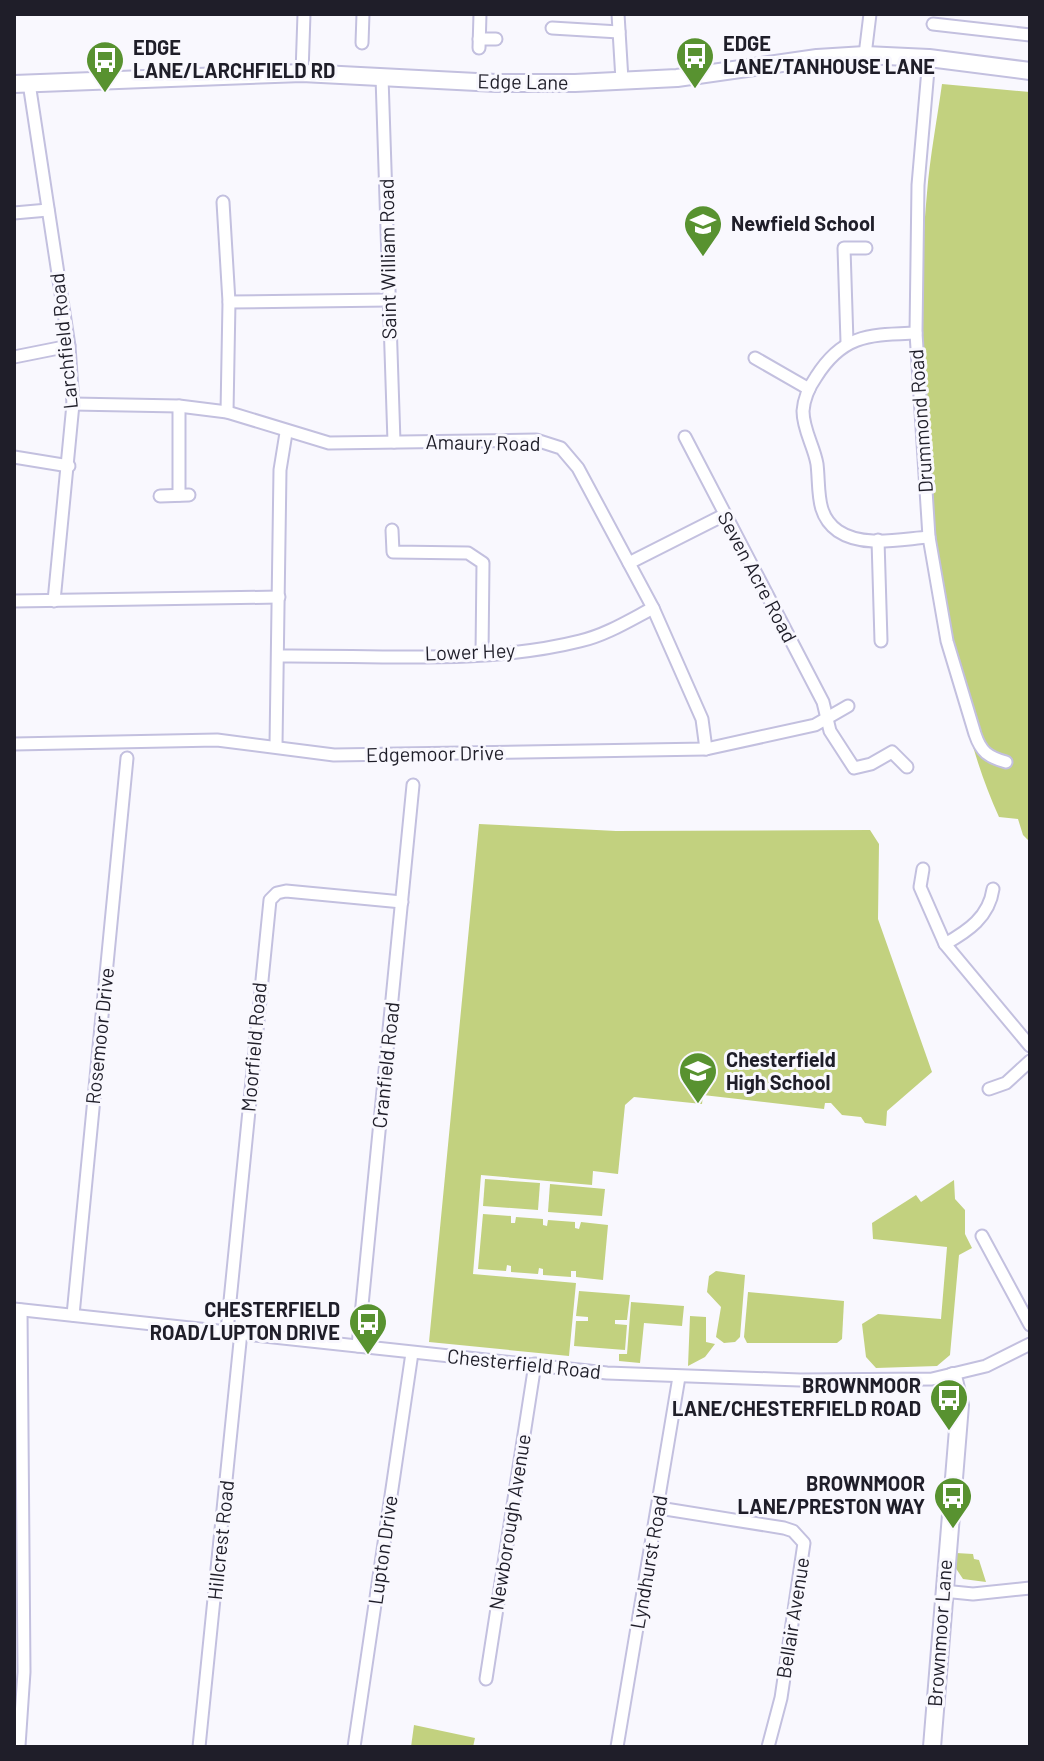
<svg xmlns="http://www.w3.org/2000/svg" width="1044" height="1761" font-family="Barlow,sans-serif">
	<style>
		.green { fill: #c2d17f }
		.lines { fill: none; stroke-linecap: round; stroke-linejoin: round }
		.street-casing { stroke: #c3c0df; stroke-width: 15 }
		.secondary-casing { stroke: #c3c0df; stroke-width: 20 }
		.street { stroke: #fff; stroke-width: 11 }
		.secondary { stroke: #fff; stroke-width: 16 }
		.labels { text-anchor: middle; stroke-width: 6; stroke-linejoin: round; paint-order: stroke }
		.poi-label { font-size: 20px; font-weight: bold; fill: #1f1e29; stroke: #f9f8fe; text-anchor: start }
		.street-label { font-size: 20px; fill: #1f1e29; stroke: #f9f8fe }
	</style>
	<rect width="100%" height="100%" fill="#f9f8fe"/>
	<g class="green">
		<path d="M942 84 1030 92V842L1023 835 1018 819 999 817C967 747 953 669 943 594 926 469 915 317 927 193 930 156 937 120 942 84Z"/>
		<path d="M479 824 616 831 870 830 879 844 878 919 932 1072 887 1111 886 1126 865 1123 861 1117 842 1115 831 1103H825L824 1109 703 1095 702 1104 634 1097 625 1105 618 1174 593 1171 592 1185 481 1175 473 1274 576 1283 569 1356 429 1342Z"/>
		<path d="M485 1179 540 1183 538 1210 483 1206Z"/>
		<path d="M954 1180 955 1199 965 1210V1234L972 1248 959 1255 950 1355 937 1366 876 1368 866 1357 862 1324 878 1314 941 1319 947 1247 873 1239 872 1223 916 1195 921 1202Z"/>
		<path d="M550 1184 605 1189 602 1216 548 1212Z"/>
		<path d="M483 1214 511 1216V1223H515L516 1217 543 1219V1225L547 1226 548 1220 575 1222V1228L579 1229 581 1222 608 1225 603 1280 576 1277V1271H571V1277L543 1275V1269L539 1268 538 1274 511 1272V1266L507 1265 506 1271 478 1269Z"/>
		<path d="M716 1271 745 1275 740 1337 735 1342 724 1343 716 1337 721 1307 707 1292 709 1276Z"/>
		<path d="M579 1291 630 1295 627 1320H615V1324L627 1325 625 1350 574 1346 576 1321H588V1317L576 1316Z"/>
		<path d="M748 1292 844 1301 842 1339 837 1343H747L744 1337Z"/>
		<path d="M631 1302 684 1306 682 1326 644 1323 640 1363 619 1361V1354H627Z"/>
		<path d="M690 1316 706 1317V1342L715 1344 705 1357 688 1366Z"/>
		<path d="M956 1553 973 1554 974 1559 979 1560 986 1582 963 1579 955 1567Z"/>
		<path d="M414 1725 475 1738 473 1747H411Z"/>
	</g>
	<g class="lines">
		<g class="street-casing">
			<g id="street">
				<path d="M618 14 622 80"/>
				<path d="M933 24 1030 35"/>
				<path d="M552 28 619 32"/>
				<path d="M479 39H496"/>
				<path d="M362 43 363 14"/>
				<path d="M479 48 480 14"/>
				<path d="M865 55 870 14"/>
				<path d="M929 58 918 185 916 333 929 537 947 641 975 734C981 752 988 757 1006 762"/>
				<path d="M302 73 304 14"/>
				<path d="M382 77 394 442"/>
				<path d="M29 83 69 346 73 404 54 601"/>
				<path d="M223 202 229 302 227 412"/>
				<path d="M14 213 48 210"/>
				<path d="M229 302 389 300"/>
				<path d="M916 333C869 335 843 334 816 377 809 387 804 398 803 411 803 430 814 446 817 464 820 489 815 515 838 531 863 548 901 539 929 537"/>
				<path d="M847 342 844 248H866"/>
				<path d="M14 357 69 346"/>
				<path d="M755 358 809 389"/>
				<path d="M73 404 179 406 227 412 329 443 536 440 561 448 578 468 653 608 702 719 706 749"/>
				<path d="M179 406V495"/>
				<path d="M685 437 823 702 830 731 854 768 871 764 892 752 907 767"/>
				<path d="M14 457 69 466"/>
				<path d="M160 496 189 495"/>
				<path d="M392 530 393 552 468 553 483 563 482 654"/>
				<path d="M878 540 881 641"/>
				<path d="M629 563 724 515"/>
				<path d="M14 601 279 597"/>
				<path d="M279 656C377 655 485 665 580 641 606 635 630 620 653 608"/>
				<path d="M14 744 217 740 334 755 706 749 815 725 848 706"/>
				<path d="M276 745 280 470 286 433"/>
				<path d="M923 869 920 887 945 944"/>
				<path d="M993 889C989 917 968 931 945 944L1030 1046"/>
				<path d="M989 1089 1006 1083 1030 1061"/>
				<path d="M982 1236 1030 1325"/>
				<path d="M14 1309 607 1373 800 1380 932 1379 986 1366 1030 1344"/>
				<path d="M73 1315 127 758"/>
				<path d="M227 1331 270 900 277 893 286 891 402 902"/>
				<path d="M358 1346 413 785"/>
				<path d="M659 1508 784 1528 793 1531 804 1543 781 1698 768 1747"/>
				<path d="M943 1591 973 1594 1030 1588"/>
				<path d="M486 1679 535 1364"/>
				<path d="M19 1746 24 1672 21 1310"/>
				<path d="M199 1747 241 1332"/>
				<path d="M354 1747 412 1353"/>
				<path d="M617 1747 679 1377"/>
			</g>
		</g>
		<g class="secondary-casing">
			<g id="secondary">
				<path d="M14 84 302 73 496 83H575L677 78 817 58 865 55 929 58 1030 71"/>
				<path d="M932 1747 960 1405 953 1376"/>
			</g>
		</g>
		<use href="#street" class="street"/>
		<use href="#secondary" class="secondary"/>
	</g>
	<defs>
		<g id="bus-pin" transform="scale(2)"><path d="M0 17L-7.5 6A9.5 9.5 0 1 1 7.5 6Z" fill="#589230" stroke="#f9f8fe"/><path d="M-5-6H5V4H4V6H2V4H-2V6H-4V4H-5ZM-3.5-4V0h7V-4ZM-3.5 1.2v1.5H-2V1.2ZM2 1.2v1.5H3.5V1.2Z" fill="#fff"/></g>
		<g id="school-pin" transform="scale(2)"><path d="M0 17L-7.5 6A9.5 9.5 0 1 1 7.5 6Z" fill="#589230" stroke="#f9f8fe"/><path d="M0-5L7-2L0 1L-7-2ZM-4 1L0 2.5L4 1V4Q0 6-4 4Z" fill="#fff"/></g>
	</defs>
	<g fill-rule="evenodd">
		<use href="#bus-pin" x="695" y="56"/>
		<use href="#bus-pin" x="105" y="60"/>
		<use href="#school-pin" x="703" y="224"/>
		<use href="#school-pin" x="698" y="1071"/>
		<use href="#bus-pin" x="368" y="1322"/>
		<use href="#bus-pin" x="949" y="1398"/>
		<use href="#bus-pin" x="953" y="1496"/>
	</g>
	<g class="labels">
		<g class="poi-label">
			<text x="723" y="51">EDGE<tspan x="723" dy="23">LANE/TANHOUSE LANE</tspan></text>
			<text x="133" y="55">EDGE<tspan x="133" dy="23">LANE/LARCHFIELD RD</tspan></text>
			<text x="731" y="231">Newfield School</text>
			<text x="726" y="1067">Chesterfield<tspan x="726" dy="23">High School</tspan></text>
			<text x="340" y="1317" text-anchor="end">CHESTERFIELD<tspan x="340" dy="23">ROAD/LUPTON DRIVE</tspan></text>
			<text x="921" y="1393" text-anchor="end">BROWNMOOR<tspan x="921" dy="23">LANE/CHESTERFIELD ROAD</tspan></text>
			<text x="925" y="1491" text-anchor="end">BROWNMOOR<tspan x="925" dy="23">LANE/PRESTON WAY</tspan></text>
		</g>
		<g class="street-label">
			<text transform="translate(523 82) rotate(1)" y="7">Edge Lane</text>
			<text transform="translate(388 259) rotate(-91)" y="7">Saint William Road</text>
			<text transform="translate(64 341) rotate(-96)" y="7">Larchfield Road</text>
			<text transform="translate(921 421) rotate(-94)" y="7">Drummond Road</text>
			<text transform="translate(483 443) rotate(1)" y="7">Amaury Road</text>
			<text transform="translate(757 577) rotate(62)" y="7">Seven Acre Road</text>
			<text transform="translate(470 652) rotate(-2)" y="7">Lower Hey</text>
			<text transform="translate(435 754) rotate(-1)" y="7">Edgemoor Drive</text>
			<text transform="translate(100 1036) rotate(-84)" y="7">Rosemoor Drive</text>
			<text transform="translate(254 1047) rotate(-85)" y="7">Moorfield Road</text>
			<text transform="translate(386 1065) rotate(-84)" y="7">Cranfield Road</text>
			<text transform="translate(524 1364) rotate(6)" y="7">Chesterfield Road</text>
			<text transform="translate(510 1522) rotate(-81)" y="7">Newborough Avenue</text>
			<text transform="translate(221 1540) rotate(-84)" y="7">Hillcrest Road</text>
			<text transform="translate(383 1550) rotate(-82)" y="7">Lupton Drive</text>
			<text transform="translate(649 1562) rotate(-80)" y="7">Lyndhurst Road</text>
			<text transform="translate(793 1618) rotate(-81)" y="7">Bellair Avenue</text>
			<text transform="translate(940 1633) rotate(-86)" y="7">Brownmoor Lane</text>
		</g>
	</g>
	<rect width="1044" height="1761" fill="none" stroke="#1f1e29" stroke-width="32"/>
</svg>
